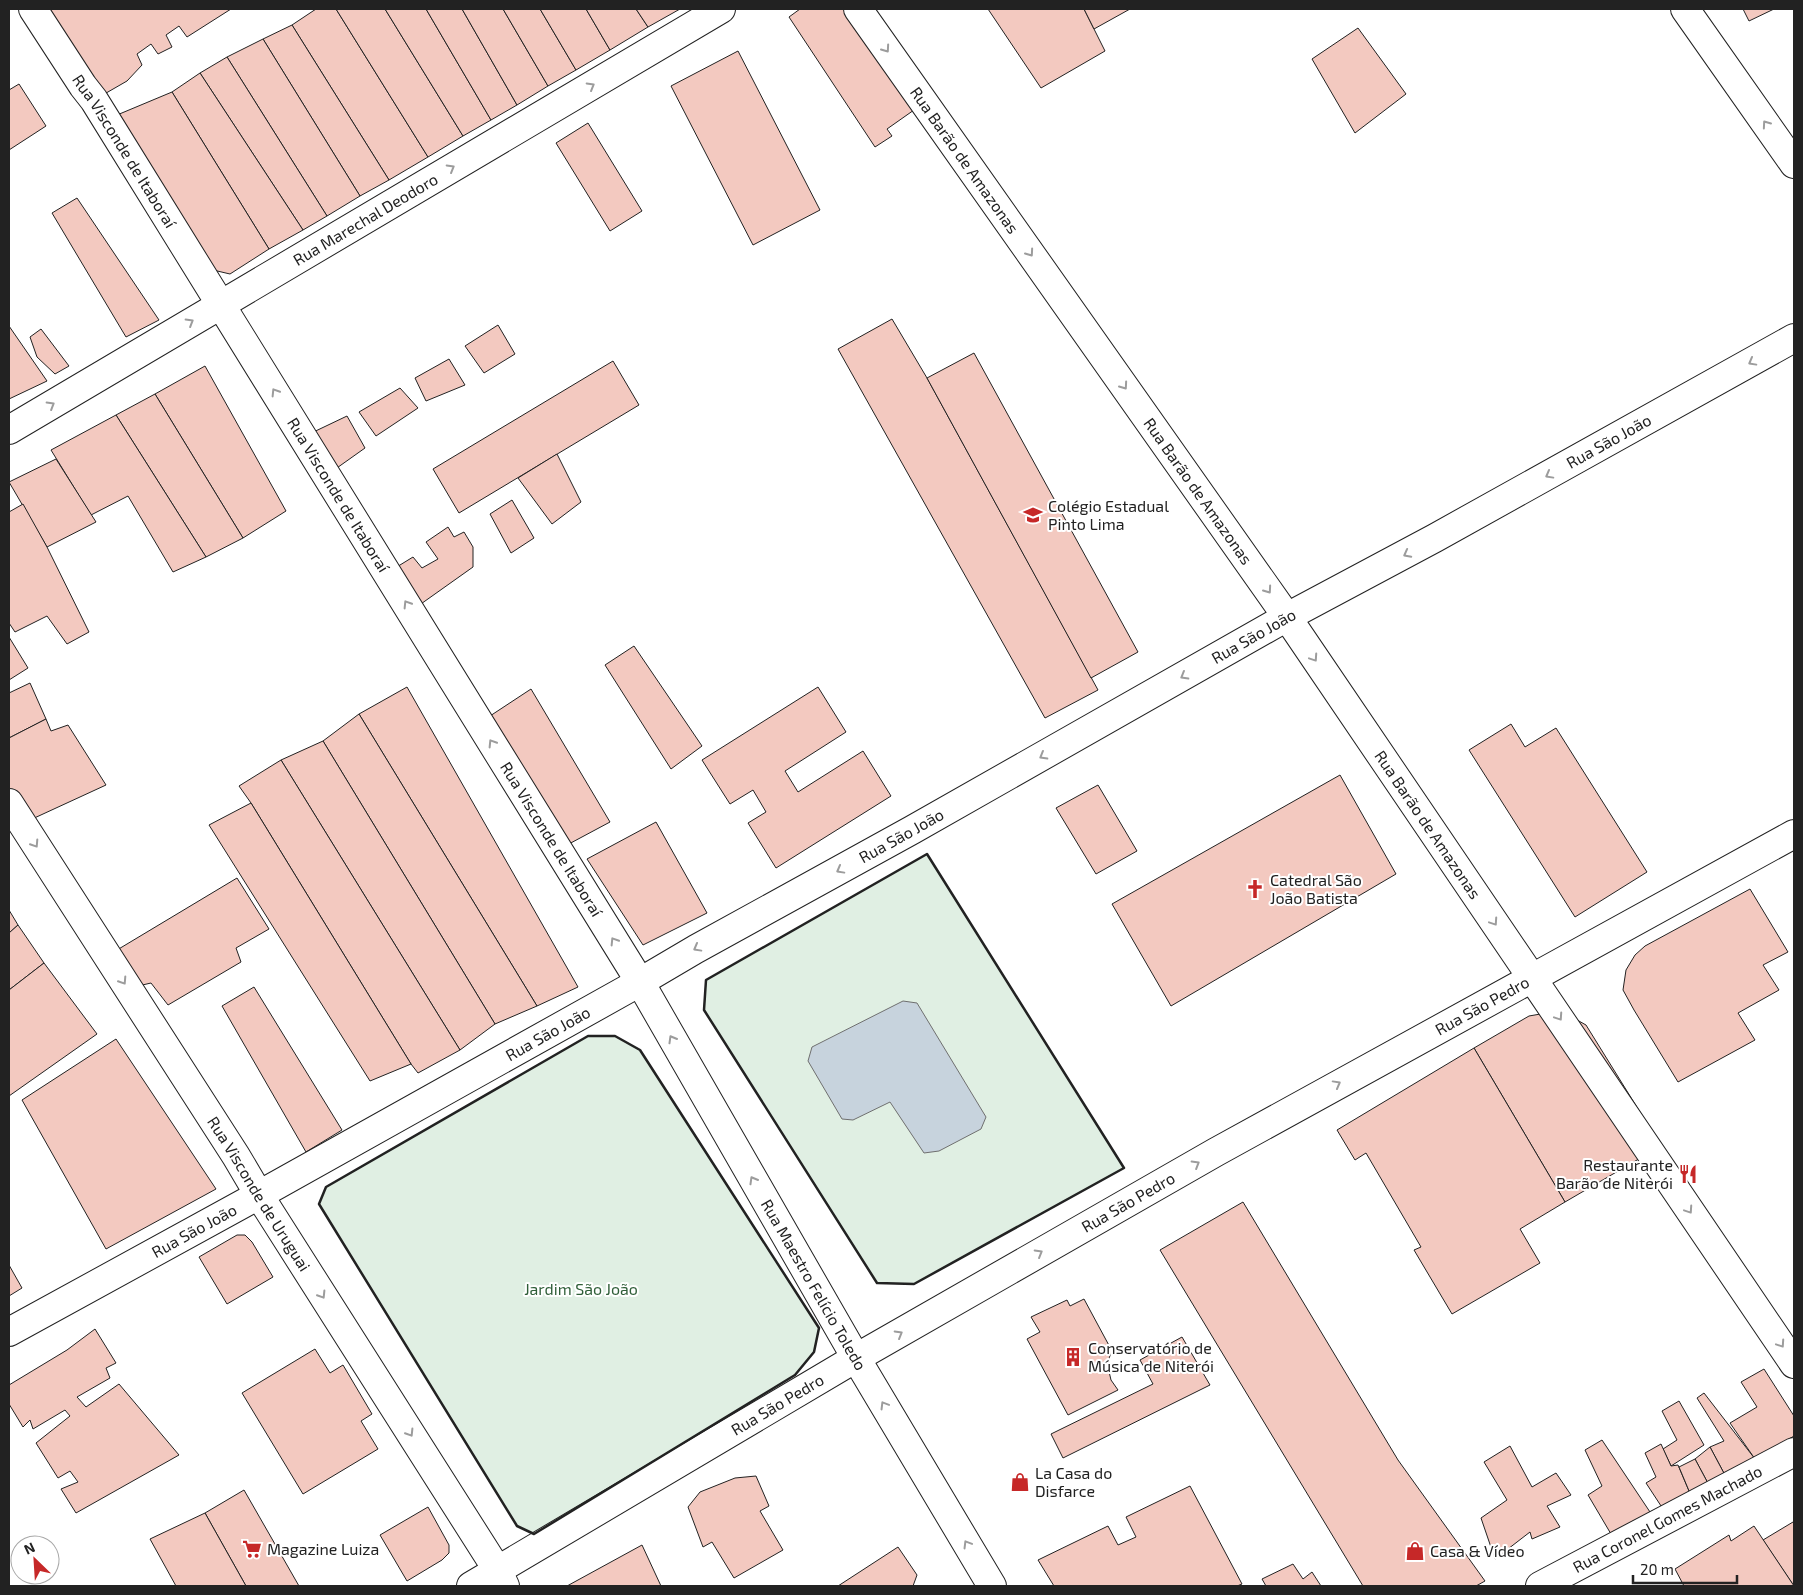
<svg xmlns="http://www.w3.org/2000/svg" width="1803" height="1595" font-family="'Exo 2',sans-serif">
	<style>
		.green { fill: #e0efe3; stroke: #6f6f6f }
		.water { fill: #c7d3dd; stroke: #6f6f6f }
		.building { fill: #f3c9c0; stroke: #222 }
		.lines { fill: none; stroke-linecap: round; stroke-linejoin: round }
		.minor-casing { stroke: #222; stroke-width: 30 }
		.major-casing { stroke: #222; stroke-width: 30 }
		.minor { stroke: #fff; stroke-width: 28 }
		.major { stroke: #fff; stroke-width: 28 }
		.wall { stroke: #222; stroke-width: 2.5 }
		.oneway { stroke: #9c9c9c }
		.labels { text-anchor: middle; stroke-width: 4; stroke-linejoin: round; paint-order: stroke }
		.street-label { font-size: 16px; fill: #222; stroke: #fff }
		.poi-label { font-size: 16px; fill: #222; stroke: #fff; text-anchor: start }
		.park-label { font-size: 16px; fill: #2f5e38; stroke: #fff }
	</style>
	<rect width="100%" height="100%" fill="#fff"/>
	<g class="green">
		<path d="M927 854 1124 1168 914 1284 877 1283 704 1010 706 980Z"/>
		<path d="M588 1036H615L640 1050 819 1328 814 1352 795 1375 534 1534 517 1526 319 1204 326 1187Z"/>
	</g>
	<path class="water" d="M903 1001 917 1003 986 1117 981 1129 939 1151 924 1153 890 1102 853 1120 842 1119 808 1061 812 1047Z"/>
	<g class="building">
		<path d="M33 9H231L187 37 179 26 166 35 172 47 158 54 151 44 137 54 142 65 127 81 94 100Z"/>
		<path d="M316 9H336L428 157 389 180 292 25Z"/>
		<path d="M336 9H385L463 136 428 157Z"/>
		<path d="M385 9H426L491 120 463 136Z"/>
		<path d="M426 9H462L517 105 491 120Z"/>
		<path d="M462 9H503L548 86 517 105Z"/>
		<path d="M503 9H540L576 70 548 86Z"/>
		<path d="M540 9H586L610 50 576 70Z"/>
		<path d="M586 9H636L648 27 610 50Z"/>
		<path d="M636 9H680L648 27Z"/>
		<path d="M800 9H852L914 110 887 129 892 136 875 147 789 17Z"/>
		<path d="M988 9H1084L1105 51 1041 88Z"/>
		<path d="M1084 9H1130L1094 29Z"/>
		<path d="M1743 9H1774L1749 21Z"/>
		<path d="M292 25 389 180 360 196 263 39Z"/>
		<path d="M1358 28 1406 94 1355 133 1312 59Z"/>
		<path d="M263 39 360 196 327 216 227 57Z"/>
		<path d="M738 51 820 210 753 245 671 86Z"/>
		<path d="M227 57 327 216 303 230 200 73Z"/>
		<path d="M200 73 303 230 269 249 172 92Z"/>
		<path d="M19 84 46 126 9 150V90Z"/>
		<path d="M172 92 269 249 230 274 213 270 117 115Z"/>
		<path d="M588 123 642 211 610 231 556 143Z"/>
		<path d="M77 198 159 320 126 337 52 213Z"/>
		<path d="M892 319 927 378 1098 690 1045 718 838 349Z"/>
		<path d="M498 325 515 354 484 373 465 346Z"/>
		<path d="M9 326 47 381 9 399Z"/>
		<path d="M41 329 69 366 55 374 37 357 30 337Z"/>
		<path d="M974 353 1138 652 1091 678 927 378Z"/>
		<path d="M449 359 465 385 426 401 415 378Z"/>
		<path d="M613 361 639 405 459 513 433 469Z"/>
		<path d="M205 366 286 511 243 538 155 394Z"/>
		<path d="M400 388 418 408 376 436 359 412Z"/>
		<path d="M155 394 243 538 206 557 116 415Z"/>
		<path d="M116 415 206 557 173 572 128 496 91 515 51 450Z"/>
		<path d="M347 416 365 448 327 475 303 437Z"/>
		<path d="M557 454 581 502 552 524 518 478Z"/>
		<path d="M56 459 96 522 47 547 9 482Z"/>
		<path d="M512 500 534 538 511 553 490 514Z"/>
		<path d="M23 504 47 547 89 632 67 644 47 616 15 632 9 623V512Z"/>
		<path d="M448 527 454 537 464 532 473 547V567L411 611 387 573 413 557 422 568 438 559 426 542Z"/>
		<path d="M9 637 28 668 9 680Z"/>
		<path d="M634 646 702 746 671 769 605 665Z"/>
		<path d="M30 683 46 719 9 738V693Z"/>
		<path d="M407 687 578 987 537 1006 359 714Z"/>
		<path d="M818 687 846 732 785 771 798 792 863 751 891 796 776 868 748 823 766 812 753 790 730 804 702 760Z"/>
		<path d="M531 689 610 822 567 845 490 716Z"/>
		<path d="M359 714 537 1006 495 1024 323 741Z"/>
		<path d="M46 719 51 731 68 725 106 785 30 820 9 788V738Z"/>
		<path d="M1511 724 1525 747 1556 728 1647 872 1575 917 1469 750Z"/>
		<path d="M323 741 495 1024 460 1050 281 760Z"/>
		<path d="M281 760 460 1050 418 1073 411 1064 251 803 239 786Z"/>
		<path d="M1340 775 1396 874 1171 1006 1112 904Z"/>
		<path d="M1098 785 1137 851 1096 874 1056 808Z"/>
		<path d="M251 803 411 1064 370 1081 209 825Z"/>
		<path d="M656 822 707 913 643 945 587 859Z"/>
		<path d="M237 878 269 929 236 948 241 962 168 1005 151 983 138 986 117 950Z"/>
		<path d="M1750 889 1788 952 1763 965 1779 990 1738 1013 1755 1040 1678 1082 1634 1010 1623 990 1626 970 1635 955 1645 946Z"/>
		<path d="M9 910 18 925 9 933Z"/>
		<path d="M18 925 44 963 9 990V933Z"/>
		<path d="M44 963 97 1034 9 1096V990Z"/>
		<path d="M254 987 342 1130 306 1152 222 1006Z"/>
		<path d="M1552 1012 1570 1016 1586 1025 1661 1146 1565 1202 1474 1048 1529 1016Z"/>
		<path d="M116 1039 216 1189 106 1249 22 1100Z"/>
		<path d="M1474 1048 1565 1202 1520 1229 1540 1263 1452 1314 1414 1250 1421 1247 1366 1153 1355 1160 1337 1130Z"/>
		<path d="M1243 1202 1398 1460 1485 1581 1476 1586H1363L1160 1250Z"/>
		<path d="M237 1235H245L252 1242 273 1277 227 1304 199 1257Z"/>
		<path d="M9 1265 22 1288 9 1296Z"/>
		<path d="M1084 1299 1112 1351 1107 1363 1111 1380 1118 1390 1068 1415 1027 1339 1040 1332 1031 1317 1067 1300 1070 1306Z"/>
		<path d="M95 1329 116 1363 106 1368 110 1378 77 1397 86 1407 119 1384 179 1455 76 1513 61 1489 78 1482 70 1471 58 1478 36 1443 70 1416 65 1410 33 1429 30 1420 23 1427 9 1404V1385L67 1350Z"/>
		<path d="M1182 1337 1210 1385 1063 1458 1051 1434 1153 1384 1140 1360Z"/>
		<path d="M315 1349 330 1373 343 1365 372 1414 361 1421 378 1449 303 1494 242 1393Z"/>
		<path d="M1764 1369 1794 1416V1436L1755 1459 1730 1423 1757 1407 1741 1382Z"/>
		<path d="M1704 1393 1755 1459 1726 1477 1710 1447 1724 1441 1697 1398Z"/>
		<path d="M1679 1401 1704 1445 1671 1466 1663 1449 1677 1440 1662 1411Z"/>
		<path d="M1602 1440 1654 1518 1611 1534 1588 1495 1602 1486 1585 1450Z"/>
		<path d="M1661 1444 1671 1466 1678 1465 1692 1498 1665 1512 1646 1483 1656 1477 1645 1453Z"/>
		<path d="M1510 1446 1532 1487 1556 1473 1571 1495 1547 1506 1560 1527 1532 1539 1530 1532 1495 1559 1481 1518 1507 1500 1484 1462Z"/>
		<path d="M1710 1447 1726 1477 1710 1487 1695 1459Z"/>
		<path d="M1695 1459 1710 1487 1692 1498 1679 1467Z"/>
		<path d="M756 1476 769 1506 760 1511 783 1550 734 1578 712 1542 703 1547 688 1507 700 1492 735 1478Z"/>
		<path d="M1190 1486 1242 1584 1237 1586H1054L1038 1560 1108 1526 1118 1545 1136 1537 1126 1517Z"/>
		<path d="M244 1490 299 1586H246L205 1513Z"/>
		<path d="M428 1507 449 1545V1553L442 1560 407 1581 380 1535Z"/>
		<path d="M205 1513 246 1586H176L150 1539Z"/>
		<path d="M1793 1522 1794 1523V1586L1763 1540Z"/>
		<path d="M1754 1526 1794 1586H1684L1675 1569 1729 1535 1731 1541Z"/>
		<path d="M642 1545 661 1586H567Z"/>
		<path d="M898 1547 917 1575 913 1586H838Z"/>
		<path d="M1293 1564 1303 1579 1312 1572 1321 1586H1266L1262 1579Z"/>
	</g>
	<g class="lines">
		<g class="minor-casing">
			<g id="minor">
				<path id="s1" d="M33 9 83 86 94 100 640 982 856 1358 992 1586"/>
				<path d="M1685 9 1794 164"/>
				<path id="s2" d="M9 803 236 1156 259 1195 498 1571 505 1586"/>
				<path id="s3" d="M9 1332 259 1195 640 982 696 949 912 830 1287 617 1435 538 1794 338"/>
				<path id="s4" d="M471 1586 856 1358 1216 1152 1794 834"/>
				<path id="s5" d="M1540 1586 1794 1452"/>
			</g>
		</g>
		<g class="major-casing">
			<g id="major">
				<path id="s6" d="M858 9 1287 617 1794 1364"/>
				<path id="s7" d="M9 430 721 9"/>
			</g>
		</g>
		<use href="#minor" class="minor"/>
		<use href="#major" class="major"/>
		<g class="wall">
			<path d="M927 854 1124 1168 914 1284 877 1283 704 1010 706 980Z"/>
			<path d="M588 1036H615L640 1050 819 1328 814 1352 795 1375 534 1534 517 1526 319 1204 326 1187Z"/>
		</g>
	</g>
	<defs><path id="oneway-chevron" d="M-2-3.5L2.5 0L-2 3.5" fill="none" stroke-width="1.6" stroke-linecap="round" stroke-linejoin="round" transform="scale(1.25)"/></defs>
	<g class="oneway">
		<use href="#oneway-chevron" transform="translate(886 49) rotate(55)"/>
		<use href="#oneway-chevron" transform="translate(591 86) rotate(-30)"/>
		<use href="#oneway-chevron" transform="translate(1766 124) rotate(-125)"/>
		<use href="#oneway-chevron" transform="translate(451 168) rotate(-30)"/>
		<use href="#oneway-chevron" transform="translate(1030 253) rotate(55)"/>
		<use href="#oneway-chevron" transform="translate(190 322) rotate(-31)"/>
		<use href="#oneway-chevron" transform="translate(1752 362) rotate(151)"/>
		<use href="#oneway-chevron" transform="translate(1124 386) rotate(55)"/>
		<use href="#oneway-chevron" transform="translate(275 392) rotate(-122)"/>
		<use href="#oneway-chevron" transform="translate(51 405) rotate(-31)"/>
		<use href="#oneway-chevron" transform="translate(1549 475) rotate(151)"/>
		<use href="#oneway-chevron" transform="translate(1407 554) rotate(152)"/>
		<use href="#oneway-chevron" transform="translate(1268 590) rotate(55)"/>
		<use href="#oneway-chevron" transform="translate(407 604) rotate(-122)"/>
		<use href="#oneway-chevron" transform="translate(1314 658) rotate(56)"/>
		<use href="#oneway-chevron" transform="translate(1184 676) rotate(150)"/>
		<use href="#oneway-chevron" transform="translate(492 743) rotate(-122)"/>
		<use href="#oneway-chevron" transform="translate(1043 756) rotate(150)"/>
		<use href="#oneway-chevron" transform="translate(35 844) rotate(57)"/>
		<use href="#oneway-chevron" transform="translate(840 870) rotate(151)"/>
		<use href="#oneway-chevron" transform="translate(1494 922) rotate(56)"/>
		<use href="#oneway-chevron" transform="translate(614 941) rotate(-122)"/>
		<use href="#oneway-chevron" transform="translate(697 948) rotate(151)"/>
		<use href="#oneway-chevron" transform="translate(123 981) rotate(57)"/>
		<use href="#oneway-chevron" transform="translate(1559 1017) rotate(56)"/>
		<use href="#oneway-chevron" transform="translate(672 1039) rotate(-120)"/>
		<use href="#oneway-chevron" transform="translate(1337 1084) rotate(-29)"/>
		<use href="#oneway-chevron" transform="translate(1196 1164) rotate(-31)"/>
		<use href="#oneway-chevron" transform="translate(753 1180) rotate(-120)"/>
		<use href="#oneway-chevron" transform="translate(1689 1210) rotate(56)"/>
		<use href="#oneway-chevron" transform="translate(1039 1253) rotate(-30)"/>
		<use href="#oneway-chevron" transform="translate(322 1295) rotate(58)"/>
		<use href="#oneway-chevron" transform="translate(899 1334) rotate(-30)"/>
		<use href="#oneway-chevron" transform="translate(1781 1344) rotate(56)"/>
		<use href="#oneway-chevron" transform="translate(884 1405) rotate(-121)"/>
		<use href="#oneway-chevron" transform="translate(410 1433) rotate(58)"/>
		<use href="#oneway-chevron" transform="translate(967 1544) rotate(-121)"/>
	</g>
	<defs>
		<g id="school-bare" transform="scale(1.5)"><path d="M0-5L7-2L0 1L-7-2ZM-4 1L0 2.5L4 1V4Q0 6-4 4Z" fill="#c62828" stroke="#fff" stroke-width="2.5" paint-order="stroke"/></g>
		<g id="church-bare" transform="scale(1.5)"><path d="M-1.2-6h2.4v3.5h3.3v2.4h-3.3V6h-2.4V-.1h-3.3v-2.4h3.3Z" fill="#c62828" stroke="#fff" stroke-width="2.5" paint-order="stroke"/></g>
		<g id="restaurant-bare" transform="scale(1.5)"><path d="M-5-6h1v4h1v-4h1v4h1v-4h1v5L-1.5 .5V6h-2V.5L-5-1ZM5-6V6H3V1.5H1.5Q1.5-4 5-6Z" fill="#c62828" stroke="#fff" stroke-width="2.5" paint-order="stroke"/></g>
		<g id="building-bare" transform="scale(1.5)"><path d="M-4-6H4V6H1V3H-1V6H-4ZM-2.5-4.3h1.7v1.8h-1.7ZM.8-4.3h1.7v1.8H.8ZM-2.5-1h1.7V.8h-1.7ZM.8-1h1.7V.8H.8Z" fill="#c62828" stroke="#fff" stroke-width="2.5" paint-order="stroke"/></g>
		<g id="shop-bare" transform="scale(1.5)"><path d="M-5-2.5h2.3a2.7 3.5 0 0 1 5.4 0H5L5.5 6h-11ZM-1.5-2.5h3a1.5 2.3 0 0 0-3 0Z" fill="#c62828" stroke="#fff" stroke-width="2.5" paint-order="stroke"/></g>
		<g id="supermarket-bare" transform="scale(1.5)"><path d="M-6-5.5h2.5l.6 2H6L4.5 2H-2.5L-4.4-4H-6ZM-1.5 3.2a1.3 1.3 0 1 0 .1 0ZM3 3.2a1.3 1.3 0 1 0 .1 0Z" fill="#c62828" stroke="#fff" stroke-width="2.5" paint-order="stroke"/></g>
	</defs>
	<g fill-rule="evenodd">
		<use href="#school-bare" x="1033" y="515"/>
		<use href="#church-bare" x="1255" y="889"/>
		<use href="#restaurant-bare" x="1688" y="1174"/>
		<use href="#building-bare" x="1073" y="1357"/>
		<use href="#shop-bare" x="1020" y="1482"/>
		<use href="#supermarket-bare" x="252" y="1549"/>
		<use href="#shop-bare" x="1415" y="1551"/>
	</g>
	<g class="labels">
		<g class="street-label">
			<text dy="6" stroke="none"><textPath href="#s1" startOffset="169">Rua Visconde de Itaboraí</textPath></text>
			<text dy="6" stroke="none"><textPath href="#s6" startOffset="185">Rua Barão de Amazonas</textPath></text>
			<text dy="6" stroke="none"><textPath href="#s7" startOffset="414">Rua Marechal Deodoro</textPath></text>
			<text dy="6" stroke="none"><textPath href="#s3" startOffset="1831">Rua São João</textPath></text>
			<text dy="6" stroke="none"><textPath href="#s6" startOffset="590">Rua Barão de Amazonas</textPath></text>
			<text dy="6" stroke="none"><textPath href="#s1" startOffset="574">Rua Visconde de Itaboraí</textPath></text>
			<text dy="6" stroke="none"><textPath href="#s3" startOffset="1426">Rua São João</textPath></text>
			<text dy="6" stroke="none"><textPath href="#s6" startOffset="995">Rua Barão de Amazonas</textPath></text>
			<text dy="6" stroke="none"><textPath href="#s3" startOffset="1021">Rua São João</textPath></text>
			<text dy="6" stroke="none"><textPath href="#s1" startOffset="979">Rua Visconde de Itaboraí</textPath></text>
			<text dy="6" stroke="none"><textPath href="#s4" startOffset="1166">Rua São Pedro</textPath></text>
			<text dy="6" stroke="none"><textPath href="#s3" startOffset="616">Rua São João</textPath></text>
			<text dy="6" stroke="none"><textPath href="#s2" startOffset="464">Rua Visconde de Uruguai</textPath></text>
			<text dy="6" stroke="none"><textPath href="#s4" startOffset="761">Rua São Pedro</textPath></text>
			<text dy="6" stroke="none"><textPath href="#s3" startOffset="211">Rua São João</textPath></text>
			<text dy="6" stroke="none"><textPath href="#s1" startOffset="1496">Rua Maestro Felício Toledo</textPath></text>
			<text dy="6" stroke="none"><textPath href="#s4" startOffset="356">Rua São Pedro</textPath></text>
			<text dy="6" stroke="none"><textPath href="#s5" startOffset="144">Rua Coronel Gomes Machado</textPath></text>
		</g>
		<g class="poi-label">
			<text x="1048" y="512">Colégio Estadual<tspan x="1048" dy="18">Pinto Lima</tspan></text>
			<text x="1270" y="886">Catedral São<tspan x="1270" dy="18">João Batista</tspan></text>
			<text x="1673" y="1171" text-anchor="end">Restaurante<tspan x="1673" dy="18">Barão de Niterói</tspan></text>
			<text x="1088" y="1354">Conservatório de<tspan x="1088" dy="18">Música de Niterói</tspan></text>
			<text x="1035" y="1479">La Casa do<tspan x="1035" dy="18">Disfarce</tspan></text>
			<text x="267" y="1555">Magazine Luiza</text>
			<text x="1430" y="1557">Casa &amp; Vídeo</text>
		</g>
		<g class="park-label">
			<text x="581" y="1295">Jardim São João</text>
		</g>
	</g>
	<rect width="1803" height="1595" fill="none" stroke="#222222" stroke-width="20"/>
	<g transform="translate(35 1560) rotate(335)"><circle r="24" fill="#ffffff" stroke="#a7a7a7"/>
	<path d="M0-4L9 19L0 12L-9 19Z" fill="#c62828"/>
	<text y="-8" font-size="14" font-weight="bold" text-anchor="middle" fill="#222222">N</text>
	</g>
	<path d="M1633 1575v8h104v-8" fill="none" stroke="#222222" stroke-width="2.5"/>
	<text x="1640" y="1575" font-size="15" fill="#222222" stroke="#ffffff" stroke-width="4" paint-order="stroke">20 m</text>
</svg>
